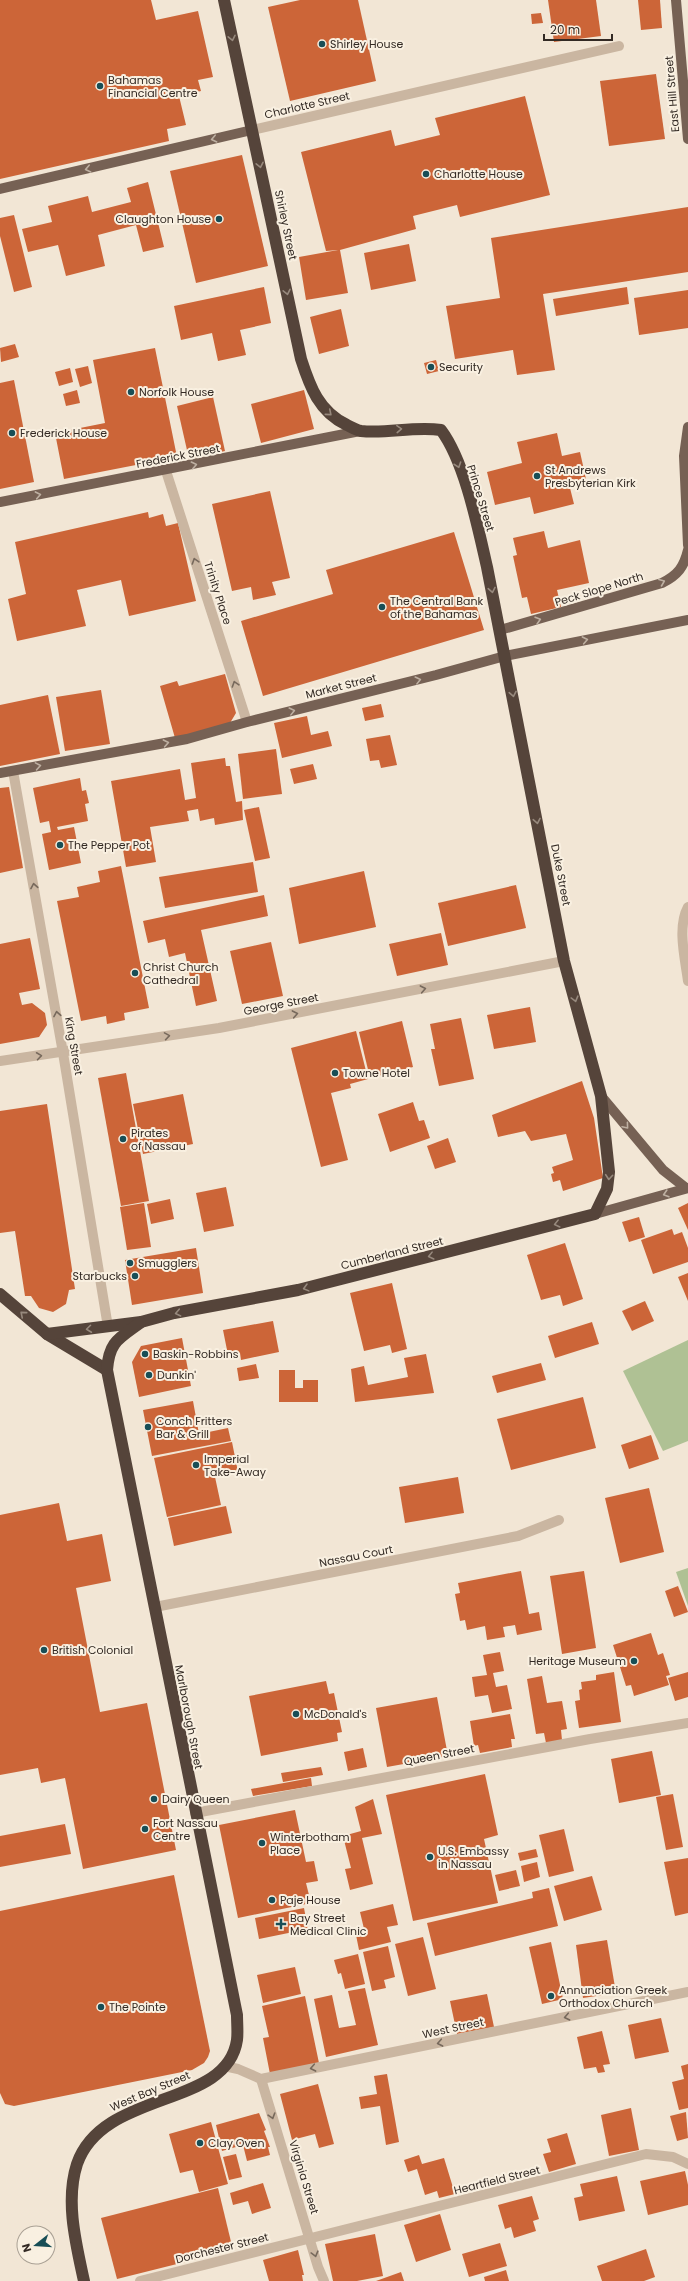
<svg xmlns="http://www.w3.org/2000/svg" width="688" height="2281" font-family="Poppins,sans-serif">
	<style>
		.green { fill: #afc194 }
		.building { fill: #cc6538 }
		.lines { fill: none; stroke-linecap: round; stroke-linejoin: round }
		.minor { stroke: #cab6a1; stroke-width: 10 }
		.major { stroke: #766154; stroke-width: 10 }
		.highway { stroke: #55443a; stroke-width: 12 }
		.oneway { stroke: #97897d }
		.oneway2 { stroke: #beb0a2 }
		.oneway3 { stroke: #77695c }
		.poi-dot { fill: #184e56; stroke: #f9f0e1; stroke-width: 1.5 }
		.labels { text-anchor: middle; stroke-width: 4; stroke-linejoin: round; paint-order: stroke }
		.poi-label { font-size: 11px; fill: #332a24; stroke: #f9f0e1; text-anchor: start }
		.street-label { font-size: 11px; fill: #332a24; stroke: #f9f0e1 }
	</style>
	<rect width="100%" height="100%" fill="#f2e6d5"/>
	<g class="green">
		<path d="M688 1340V1441L663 1451 623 1371Z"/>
		<path d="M688 1568V1606L676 1572Z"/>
	</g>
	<g class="building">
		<path d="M0 0H151L156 20 198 11 213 77 198 80 201 91 179 96 186 125 167 129 169 141 0 179Z"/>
		<path d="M300 0H358L376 81 290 101 268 7Z"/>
		<path d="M548 0H596L601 36 554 42Z"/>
		<path d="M638 0H660L662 28 641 30Z"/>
		<path d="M541 13 543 23 532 24 531 14Z"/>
		<path d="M656 74 665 139 609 146 600 81Z"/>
		<path d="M525 96 550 195 460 217 457 205 413 216 416 229 340 250 348 293 306 300 299 257 338 250 326 251 301 152 391 130 395 146 440 135 435 118Z"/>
		<path d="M242 155 268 266 196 283 170 171Z"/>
		<path d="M148 182 164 247 143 252 136 225 98 235 105 266 66 276 58 245 28 252 22 229 52 222 48 206 88 196 92 212 131 202 127 188Z"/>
		<path d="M688 207V272L543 294 555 370 517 375 513 350 455 359 446 306 500 298 491 238Z"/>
		<path d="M14 215 32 287 14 292 0 236V218Z"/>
		<path d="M409 244 416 281 371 290 364 253Z"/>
		<path d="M264 287 271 323 240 330 246 355 218 361 212 333 181 340 174 306Z"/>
		<path d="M627 287 629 304 556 316 553 299Z"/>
		<path d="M688 290V328L639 335 634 298Z"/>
		<path d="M341 309 349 346 319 354 310 317Z"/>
		<path d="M15 344 19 357 1 362 0 348Z"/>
		<path d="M155 348 177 457 64 479 55 433 105 423 93 360Z"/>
		<path d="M436 360 439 371 427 374 424 363Z"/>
		<path d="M88 366 92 383 80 387 75 369Z"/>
		<path d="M70 368 73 382 59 386 55 372Z"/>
		<path d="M14 380 34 482 0 489V383Z"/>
		<path d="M77 390 80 403 66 406 63 394Z"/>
		<path d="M304 390 314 429 261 443 251 404Z"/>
		<path d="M213 397 225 451 189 459 177 406Z"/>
		<path d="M557 433 562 456 580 452 586 479 569 484 574 504 534 514 530 497 495 505 487 472 522 463 517 442Z"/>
		<path d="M270 491 290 578 272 582 276 595 253 600 251 587 232 591 212 504Z"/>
		<path d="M148 512 149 518 163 514 166 526 178 523 196 601 129 616 121 580 77 590 86 626 17 641 8 599 26 594 15 542Z"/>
		<path d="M544 531 548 548 580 540 589 583 557 590 561 607 531 614 527 597 522 598 513 556 517 555 513 538Z"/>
		<path d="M454 532 484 630 263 696 241 621 333 594 326 570Z"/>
		<path d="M225 674 236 713 230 723 175 738 160 686 177 681 179 686Z"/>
		<path d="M101 690 110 744 65 751 56 697Z"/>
		<path d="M48 695 60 754 0 766V705Z"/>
		<path d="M381 704 384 717 365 721 362 708Z"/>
		<path d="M307 716 311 735 328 731 332 746 282 758 274 723Z"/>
		<path d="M390 735 397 765 381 768 379 760 370 761 366 739Z"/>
		<path d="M276 749 282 794 243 799 238 754Z"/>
		<path d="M225 758 226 766H230L236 802 242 801 243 820 215 825 214 818 200 821 198 809 187 811 189 821 150 827 156 862 126 867 111 781 180 769 185 800 196 798 191 763Z"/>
		<path d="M313 764 317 779 294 784 290 769Z"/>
		<path d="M80 778 82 791 86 790 89 803 85 804 88 821 57 827 58 830 74 827 81 863 49 870 42 834 51 832 49 821 40 823 33 788Z"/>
		<path d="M9 787 23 868 0 873V788Z"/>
		<path d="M259 807 270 858 255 861 244 810Z"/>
		<path d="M253 862 258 892 165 908 159 877Z"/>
		<path d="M121 866 149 1008 124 1013 125 1020 107 1024 106 1016 81 1021 57 901 79 897 77 887 100 882 98 871Z"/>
		<path d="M364 871 376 927 299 944 289 888Z"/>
		<path d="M516 885 526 928 448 946 438 903Z"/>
		<path d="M264 895 268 916 201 930 217 1001 196 1006 185 953 169 957 165 939 148 943 143 921Z"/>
		<path d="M441 933 448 965 397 976 389 944Z"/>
		<path d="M30 938 40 989 19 993 22 1005 32 1003 45 1013 47 1025 39 1037 0 1044V944Z"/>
		<path d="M271 942 283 996 242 1004 230 951Z"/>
		<path d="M530 1007 536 1042 494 1049 487 1015Z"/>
		<path d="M461 1018 474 1079 439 1086 431 1049H435L430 1024Z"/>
		<path d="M402 1021 413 1067 370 1078 359 1032Z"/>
		<path d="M356 1031 368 1079 350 1084 351 1088 331 1093 348 1160 321 1167 291 1048Z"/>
		<path d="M126 1073 149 1201 121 1206 98 1078Z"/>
		<path d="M582 1081 594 1118 603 1178 563 1191 560 1180 553 1182 551 1174 554 1173 552 1167 573 1160 566 1134 531 1141 525 1131 498 1137 492 1115Z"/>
		<path d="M183 1094 193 1144 143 1154 133 1104Z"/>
		<path d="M413 1102 419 1121 424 1120 430 1138 390 1152 378 1114Z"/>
		<path d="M47 1104 75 1289 69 1290 66 1304 53 1312 39 1308 31 1296H25L15 1231 0 1233V1111Z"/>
		<path d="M448 1138 456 1162 435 1169 427 1146Z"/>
		<path d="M226 1187 234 1226 204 1232 196 1193Z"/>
		<path d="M170 1199 174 1219 151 1224 147 1204Z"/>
		<path d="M144 1203 151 1247 127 1250 120 1207Z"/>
		<path d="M688 1203V1230L678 1208Z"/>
		<path d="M639 1217 645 1237 629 1242 622 1222Z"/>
		<path d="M672 1229 674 1235 682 1232 688 1248V1262L653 1274 641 1240Z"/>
		<path d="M565 1243 583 1299 563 1306 560 1295 541 1300 527 1255Z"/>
		<path d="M196 1248 203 1293 132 1305 125 1260Z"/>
		<path d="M688 1273V1301L678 1277Z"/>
		<path d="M392 1283 407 1349 392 1353 390 1345 364 1351 350 1293Z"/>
		<path d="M645 1301 654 1321 632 1331 622 1311Z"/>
		<path d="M273 1321 279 1352 241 1360 240 1353 228 1355 223 1330Z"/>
		<path d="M592 1322 599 1344 555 1358 548 1336Z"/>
		<path d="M182 1338 191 1386 139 1397 132 1362 141 1346Z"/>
		<path d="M426 1354 434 1393 355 1402 351 1369 364 1366 368 1385 408 1377 404 1358Z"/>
		<path d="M541 1363 546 1380 497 1393 492 1376Z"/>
		<path d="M256 1364 259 1378 239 1381 237 1368Z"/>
		<path d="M279 1370H295V1388H303V1380H318V1402H279Z"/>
		<path d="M583 1397 596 1448 511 1470 497 1419Z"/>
		<path d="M193 1401 199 1434 228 1428 231 1441 152 1456 143 1410Z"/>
		<path d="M651 1435 659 1459 629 1469 621 1445Z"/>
		<path d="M232 1442 238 1472 215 1477 221 1505 167 1517 154 1458Z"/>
		<path d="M458 1477 464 1513 405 1523 399 1487Z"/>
		<path d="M649 1488 664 1552 620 1563 605 1498Z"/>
		<path d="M59 1503 67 1541 102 1534 111 1581 76 1588 100 1712 147 1703 176 1850 83 1869 65 1778 41 1783 38 1768 0 1775V1515Z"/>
		<path d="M226 1506 232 1533 174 1546 168 1518Z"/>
		<path d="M521 1571 529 1614 539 1612 542 1630 517 1635 515 1625 503 1627 505 1637 487 1640 485 1626 467 1630 465 1620 460 1621 455 1594 460 1593 458 1583Z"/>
		<path d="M584 1571 596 1648 562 1654 550 1576Z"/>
		<path d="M678 1586 688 1612 674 1617 665 1591Z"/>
		<path d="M651 1633 658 1655 663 1653 670 1675 666 1676 669 1685 634 1696 631 1685 626 1686 613 1645Z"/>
		<path d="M500 1652 504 1671 493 1673 496 1687 507 1685 512 1709 492 1713 488 1695 475 1697 472 1677 487 1675 483 1655Z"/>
		<path d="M614 1672 621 1722 579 1728 575 1701 580 1700 579 1690 582 1689 581 1682 596 1680V1675Z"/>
		<path d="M688 1672V1697L675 1701 668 1678Z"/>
		<path d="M542 1676 547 1703 562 1701 567 1729 561 1730 562 1740 546 1743 544 1733 536 1734 527 1679Z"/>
		<path d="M326 1681 329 1694 334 1693 342 1732 337 1733 338 1741 261 1756 249 1696Z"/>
		<path d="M437 1697 448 1756 387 1767 376 1708Z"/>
		<path d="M510 1714 515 1739H511L512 1747 480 1753 478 1745 474 1746 470 1721Z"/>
		<path d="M363 1748 367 1767 348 1771 344 1752Z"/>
		<path d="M652 1751 661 1795 619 1803 611 1759Z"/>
		<path d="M321 1767 323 1775 283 1782 281 1773Z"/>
		<path d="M485 1774 498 1835 484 1839 498 1903 413 1921 386 1795Z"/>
		<path d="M311 1778 312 1786 253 1796 251 1789Z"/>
		<path d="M673 1794 683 1847 666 1850 656 1797Z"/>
		<path d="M373 1799 382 1834 362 1838 373 1884 350 1890 345 1869 351 1868 343 1836 361 1831 355 1807Z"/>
		<path d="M295 1810 306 1862 314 1861 318 1881 306 1883 311 1903 238 1918 219 1825Z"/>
		<path d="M65 1824 71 1854 0 1867V1836Z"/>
		<path d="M564 1829 574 1871 549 1877 539 1835Z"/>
		<path d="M536 1849 538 1857 520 1861 518 1853Z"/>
		<path d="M688 1858V1913L675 1916 664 1862Z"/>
		<path d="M537 1862 540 1877 524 1882 521 1866Z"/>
		<path d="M516 1870 520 1886 499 1891 495 1875Z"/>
		<path d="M174 1875 210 2051 208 2057 204 2063 192 2070 14 2106 5 2104 0 2093V1911Z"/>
		<path d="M592 1876 602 1910 564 1921 554 1886Z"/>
		<path d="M549 1888 558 1926 435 1956 427 1923 533 1898 532 1892Z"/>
		<path d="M393 1904 398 1925 387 1927 391 1942 359 1950 356 1935 365 1933 360 1912Z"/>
		<path d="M304 1908 308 1929 259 1939 255 1918Z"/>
		<path d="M423 1937 436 1989 408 1996 395 1944Z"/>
		<path d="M607 1940 616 1993 583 1998 576 1945Z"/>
		<path d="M551 1942 563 1999 542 2004 529 1947Z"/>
		<path d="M388 1946 395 1977 384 1980 386 1988 372 1991 363 1952Z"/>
		<path d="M358 1954 365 1984 345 1989 341 1973 338 1974 334 1960Z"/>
		<path d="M295 1967 301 1994 263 2003 257 1975Z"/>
		<path d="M365 1988 378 2045 326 2057 314 1999 332 1995 339 2028 356 2025 348 1991Z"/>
		<path d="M487 1994 494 2027 457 2034 450 2001Z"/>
		<path d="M305 1996 319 2063 270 2074 263 2038 269 2037 262 2006Z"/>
		<path d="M661 2018 669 2052 635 2059 628 2025Z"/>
		<path d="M602 2031 610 2064 603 2065 605 2072 598 2073 596 2067 584 2069 577 2037Z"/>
		<path d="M688 2064V2108L679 2110 672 2082 684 2079 681 2066Z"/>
		<path d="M387 2074 399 2142 386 2145 380 2106 361 2109 359 2097 377 2094 374 2076Z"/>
		<path d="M318 2084 334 2144 319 2148 315 2134 292 2140 280 2094Z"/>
		<path d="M631 2108 639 2150 609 2156 601 2115Z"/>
		<path d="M686 2112 688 2138 677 2141 670 2116Z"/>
		<path d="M259 2113 266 2130 264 2131 270 2147H268L270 2155 247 2161 243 2145 222 2151 216 2125Z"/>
		<path d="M211 2122 228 2184 199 2192 193 2170 180 2173 169 2134Z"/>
		<path d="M567 2133 576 2164 549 2172 543 2154 551 2152 547 2139Z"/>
		<path d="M236 2154 242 2177 229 2180 223 2157Z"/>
		<path d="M419 2155 422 2164 444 2158 455 2194 439 2198 437 2191 425 2195 417 2169 408 2172 404 2160Z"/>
		<path d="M685 2171 688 2185V2205L648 2215 640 2181Z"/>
		<path d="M617 2176 625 2211 579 2221 574 2198 583 2196 580 2184Z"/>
		<path d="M263 2183 271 2208 252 2214 248 2201 233 2205 230 2193Z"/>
		<path d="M218 2188 233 2250 117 2279 101 2218Z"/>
		<path d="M532 2196 539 2219 533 2221 536 2231 514 2238 511 2227 505 2229 498 2205Z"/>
		<path d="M440 2214 451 2250 416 2262 404 2225Z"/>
		<path d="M375 2234 383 2276 357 2281H333L325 2244Z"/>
		<path d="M500 2243 507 2266 469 2277 462 2254Z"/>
		<path d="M646 2249 655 2277 644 2281H602L597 2266Z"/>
		<path d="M298 2250 304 2275H302L303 2281H269L263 2260Z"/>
		<path d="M506 2270 509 2281H485L484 2277Z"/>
		<path d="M401 2272 404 2281H376Z"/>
	</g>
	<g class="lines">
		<g class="minor">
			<path d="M252 130 619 46"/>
			<path d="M166 471 247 722"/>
			<path d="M13 771 63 1053 108 1327"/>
			<path d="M688 907C677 927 685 958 688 981"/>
			<path d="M0 1061 219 1028 564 961"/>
			<path d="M155 1607 518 1536 559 1520"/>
			<path d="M195 1813 590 1739 688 1723"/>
			<path d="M224 2066 238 2069 261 2079 688 1992"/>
			<path d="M261 2079 318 2267 324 2281"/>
			<path d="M140 2281 646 2154 673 2157 688 2164"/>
		</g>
		<g class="major">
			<path d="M676 0 688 139"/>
			<path d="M0 189 252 130"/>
			<path d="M688 427 684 456 688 545"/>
			<path d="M0 502 360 431"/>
			<path d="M500 630 662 583C678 575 684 567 688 550"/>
			<path d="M0 773 187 739 247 722 436 675 505 656 688 620"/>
			<path d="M601 1096 663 1170 686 1188"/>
			<path d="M595 1214 688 1188"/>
		</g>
		<g class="highway">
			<path d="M0 1294 47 1334 107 1370"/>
			<path d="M47 1334 141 1322 174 1313 298 1290 595 1214 607 1189 609 1172 601 1096 564 961 487 567C478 528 465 462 441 430 414 426 387 434 361 431 356 430 351 427 347 425 319 412 310 387 301 359L224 0"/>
			<path d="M84 2281C76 2244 65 2201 77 2164 103 2089 227 2109 237 2040 238 2032 237 2023 237 2015L107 1370C109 1342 118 1339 140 1323"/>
		</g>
	</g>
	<defs><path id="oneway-chevron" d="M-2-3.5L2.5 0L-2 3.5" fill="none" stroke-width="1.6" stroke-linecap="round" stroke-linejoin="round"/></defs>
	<g class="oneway">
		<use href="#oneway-chevron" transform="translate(232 38) rotate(78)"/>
		<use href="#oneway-chevron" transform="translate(260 165) rotate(78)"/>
		<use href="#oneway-chevron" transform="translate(287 292) rotate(78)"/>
		<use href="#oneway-chevron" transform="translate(329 413) rotate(40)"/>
		<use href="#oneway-chevron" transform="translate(399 429) rotate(-3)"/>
		<use href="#oneway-chevron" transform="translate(458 465) rotate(71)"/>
		<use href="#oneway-chevron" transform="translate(492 590) rotate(79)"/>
		<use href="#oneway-chevron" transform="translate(513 694) rotate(79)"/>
		<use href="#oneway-chevron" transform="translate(537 821) rotate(79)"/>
		<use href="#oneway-chevron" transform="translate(575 999) rotate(75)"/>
		<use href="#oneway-chevron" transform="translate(609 1177) rotate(95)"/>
		<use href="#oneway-chevron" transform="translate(557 1224) rotate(166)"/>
		<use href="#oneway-chevron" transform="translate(431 1256) rotate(166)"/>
		<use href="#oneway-chevron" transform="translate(306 1288) rotate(165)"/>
		<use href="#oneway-chevron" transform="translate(178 1313) rotate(168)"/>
		<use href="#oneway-chevron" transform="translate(23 1314) rotate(-140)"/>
		<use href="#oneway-chevron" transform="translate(89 1329) rotate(173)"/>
	</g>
	<g class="oneway2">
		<use href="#oneway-chevron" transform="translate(214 139) rotate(167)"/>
		<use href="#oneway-chevron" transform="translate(88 169) rotate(167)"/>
		<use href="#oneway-chevron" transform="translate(194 465) rotate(-12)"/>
		<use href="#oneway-chevron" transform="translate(38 495) rotate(-11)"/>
		<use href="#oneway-chevron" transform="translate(662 582) rotate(-22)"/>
		<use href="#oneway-chevron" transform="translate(538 620) rotate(-16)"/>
		<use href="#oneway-chevron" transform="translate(585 640) rotate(-11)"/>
		<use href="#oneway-chevron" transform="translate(418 680) rotate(-14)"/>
		<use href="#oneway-chevron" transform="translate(292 711) rotate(-14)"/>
		<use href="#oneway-chevron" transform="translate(166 743) rotate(-11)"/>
		<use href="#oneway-chevron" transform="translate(38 766) rotate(-10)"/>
		<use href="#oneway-chevron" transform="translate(626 1126) rotate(50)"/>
		<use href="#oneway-chevron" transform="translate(666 1194) rotate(163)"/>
	</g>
	<g class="oneway3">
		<use href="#oneway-chevron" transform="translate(195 561) rotate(-108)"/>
		<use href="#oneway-chevron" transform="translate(235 684) rotate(-108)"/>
		<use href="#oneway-chevron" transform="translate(34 886) rotate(-100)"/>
		<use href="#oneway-chevron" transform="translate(423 989) rotate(-11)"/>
		<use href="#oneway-chevron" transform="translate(57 1014) rotate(-100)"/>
		<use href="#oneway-chevron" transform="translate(295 1014) rotate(-11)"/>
		<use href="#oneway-chevron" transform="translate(167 1036) rotate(-9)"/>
		<use href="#oneway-chevron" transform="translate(39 1056) rotate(-8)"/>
		<use href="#oneway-chevron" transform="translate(567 2017) rotate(168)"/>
		<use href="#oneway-chevron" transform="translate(440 2043) rotate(169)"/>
		<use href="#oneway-chevron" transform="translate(313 2068) rotate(169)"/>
		<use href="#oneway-chevron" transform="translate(272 2116) rotate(73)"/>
		<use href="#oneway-chevron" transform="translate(315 2254) rotate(75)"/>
	</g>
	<g class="poi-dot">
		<circle cx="322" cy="44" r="4"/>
		<circle cx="100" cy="86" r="4"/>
		<circle cx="426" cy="174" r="4"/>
		<circle cx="219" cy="219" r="4"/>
		<circle cx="431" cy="367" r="4"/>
		<circle cx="131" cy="392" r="4"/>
		<circle cx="12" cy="433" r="4"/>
		<circle cx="537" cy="476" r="4"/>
		<circle cx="382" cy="607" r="4"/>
		<circle cx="60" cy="845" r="4"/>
		<circle cx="135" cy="973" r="4"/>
		<circle cx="335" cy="1073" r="4"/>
		<circle cx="123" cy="1139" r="4"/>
		<circle cx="130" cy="1263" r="4"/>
		<circle cx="135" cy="1276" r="4"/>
		<circle cx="145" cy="1354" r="4"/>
		<circle cx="149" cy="1375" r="4"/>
		<circle cx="148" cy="1427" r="4"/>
		<circle cx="196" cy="1465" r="4"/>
		<circle cx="44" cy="1650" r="4"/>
		<circle cx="634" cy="1661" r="4"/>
		<circle cx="296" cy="1714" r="4"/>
		<circle cx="154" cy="1799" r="4"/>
		<circle cx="145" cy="1829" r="4"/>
		<circle cx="262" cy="1843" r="4"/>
		<circle cx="430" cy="1857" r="4"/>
		<circle cx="272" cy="1900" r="4"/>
		<path d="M279 1918h4v4h4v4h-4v4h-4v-4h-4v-4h4z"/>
		<circle cx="551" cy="1996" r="4"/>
		<circle cx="101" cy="2007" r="4"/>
		<circle cx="200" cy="2143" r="4"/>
	</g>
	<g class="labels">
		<g class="poi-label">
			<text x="330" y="48">Shirley House</text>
			<text x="108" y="84">Bahamas<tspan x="108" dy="13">Financial Centre</tspan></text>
			<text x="434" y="178">Charlotte House</text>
			<text x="211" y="223" text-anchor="end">Claughton House</text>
			<text x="439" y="371">Security</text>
			<text x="139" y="396">Norfolk House</text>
			<text x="20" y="437">Frederick House</text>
			<text x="545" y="474">St Andrews<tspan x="545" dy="13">Presbyterian Kirk</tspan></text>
			<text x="390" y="605">The Central Bank<tspan x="390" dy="13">of the Bahamas</tspan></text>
			<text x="68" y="849">The Pepper Pot</text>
			<text x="143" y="971">Christ Church<tspan x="143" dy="13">Cathedral</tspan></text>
			<text x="343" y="1077">Towne Hotel</text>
			<text x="131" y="1137">Pirates<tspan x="131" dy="13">of Nassau</tspan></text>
			<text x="138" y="1267">Smugglers</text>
			<text x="127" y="1280" text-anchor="end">Starbucks</text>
			<text x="153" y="1358">Baskin-Robbins</text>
			<text x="157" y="1379">Dunkin'</text>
			<text x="156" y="1425">Conch Fritters<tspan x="156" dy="13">Bar &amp; Grill</tspan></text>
			<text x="204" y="1463">Imperial<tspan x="204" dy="13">Take-Away</tspan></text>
			<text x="52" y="1654">British Colonial</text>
			<text x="626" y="1665" text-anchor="end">Heritage Museum</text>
			<text x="304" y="1718">McDonald's</text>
			<text x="162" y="1803">Dairy Queen</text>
			<text x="153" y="1827">Fort Nassau<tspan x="153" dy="13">Centre</tspan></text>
			<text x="270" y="1841">Winterbotham<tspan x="270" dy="13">Place</tspan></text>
			<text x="438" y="1855">U.S. Embassy<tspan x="438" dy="13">in Nassau</tspan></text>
			<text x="280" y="1904">Paje House</text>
			<text x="290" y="1922">Bay Street<tspan x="290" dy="13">Medical Clinic</tspan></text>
			<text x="559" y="1994">Annunciation Greek<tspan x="559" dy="13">Orthodox Church</tspan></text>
			<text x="109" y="2011">The Pointe</text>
			<text x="208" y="2147">Clay Oven</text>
		</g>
		<g class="street-label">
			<text transform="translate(672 94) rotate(-95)" y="4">East Hill Street</text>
			<text transform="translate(307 105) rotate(-13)" y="4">Charlotte Street</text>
			<text transform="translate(286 225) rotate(78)" y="4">Shirley Street</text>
			<text transform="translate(178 456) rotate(-11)" y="4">Frederick Street</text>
			<text transform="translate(481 498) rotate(73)" y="4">Prince Street</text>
			<text transform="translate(599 589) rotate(-17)" y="4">Peck Slope North</text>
			<text transform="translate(218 593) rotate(72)" y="4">Trinity Place</text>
			<text transform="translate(341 686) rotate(-14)" y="4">Market Street</text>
			<text transform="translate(561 875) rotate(79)" y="4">Duke Street</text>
			<text transform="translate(281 1004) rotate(-11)" y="4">George Street</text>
			<text transform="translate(74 1046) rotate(80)" y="4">King Street</text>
			<text transform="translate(392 1253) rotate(-14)" y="4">Cumberland Street</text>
			<text transform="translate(356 1556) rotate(-11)" y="4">Nassau Court</text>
			<text transform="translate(189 1717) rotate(79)" y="4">Marlborough Street</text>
			<text transform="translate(439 1755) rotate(-11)" y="4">Queen Street</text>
			<text transform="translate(453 2028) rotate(-12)" y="4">West Street</text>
			<text transform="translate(150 2091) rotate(-23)" y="4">West Bay Street</text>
			<text transform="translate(304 2177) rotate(73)" y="4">Virginia Street</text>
			<text transform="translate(497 2180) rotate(-14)" y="4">Heartfield Street</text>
			<text transform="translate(222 2248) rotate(-14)" y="4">Dorchester Street</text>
		</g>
	</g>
	<g transform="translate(36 2245) rotate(253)"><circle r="19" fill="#f9f0e1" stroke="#aaa195"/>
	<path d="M0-3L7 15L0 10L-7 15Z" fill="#184e56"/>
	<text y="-6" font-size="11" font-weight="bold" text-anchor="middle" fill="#332a24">N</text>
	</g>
	<path d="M544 34v6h68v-6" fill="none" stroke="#332a24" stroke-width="2"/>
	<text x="550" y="34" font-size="12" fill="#332a24" stroke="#f9f0e1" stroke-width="3" paint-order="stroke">20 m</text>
</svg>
